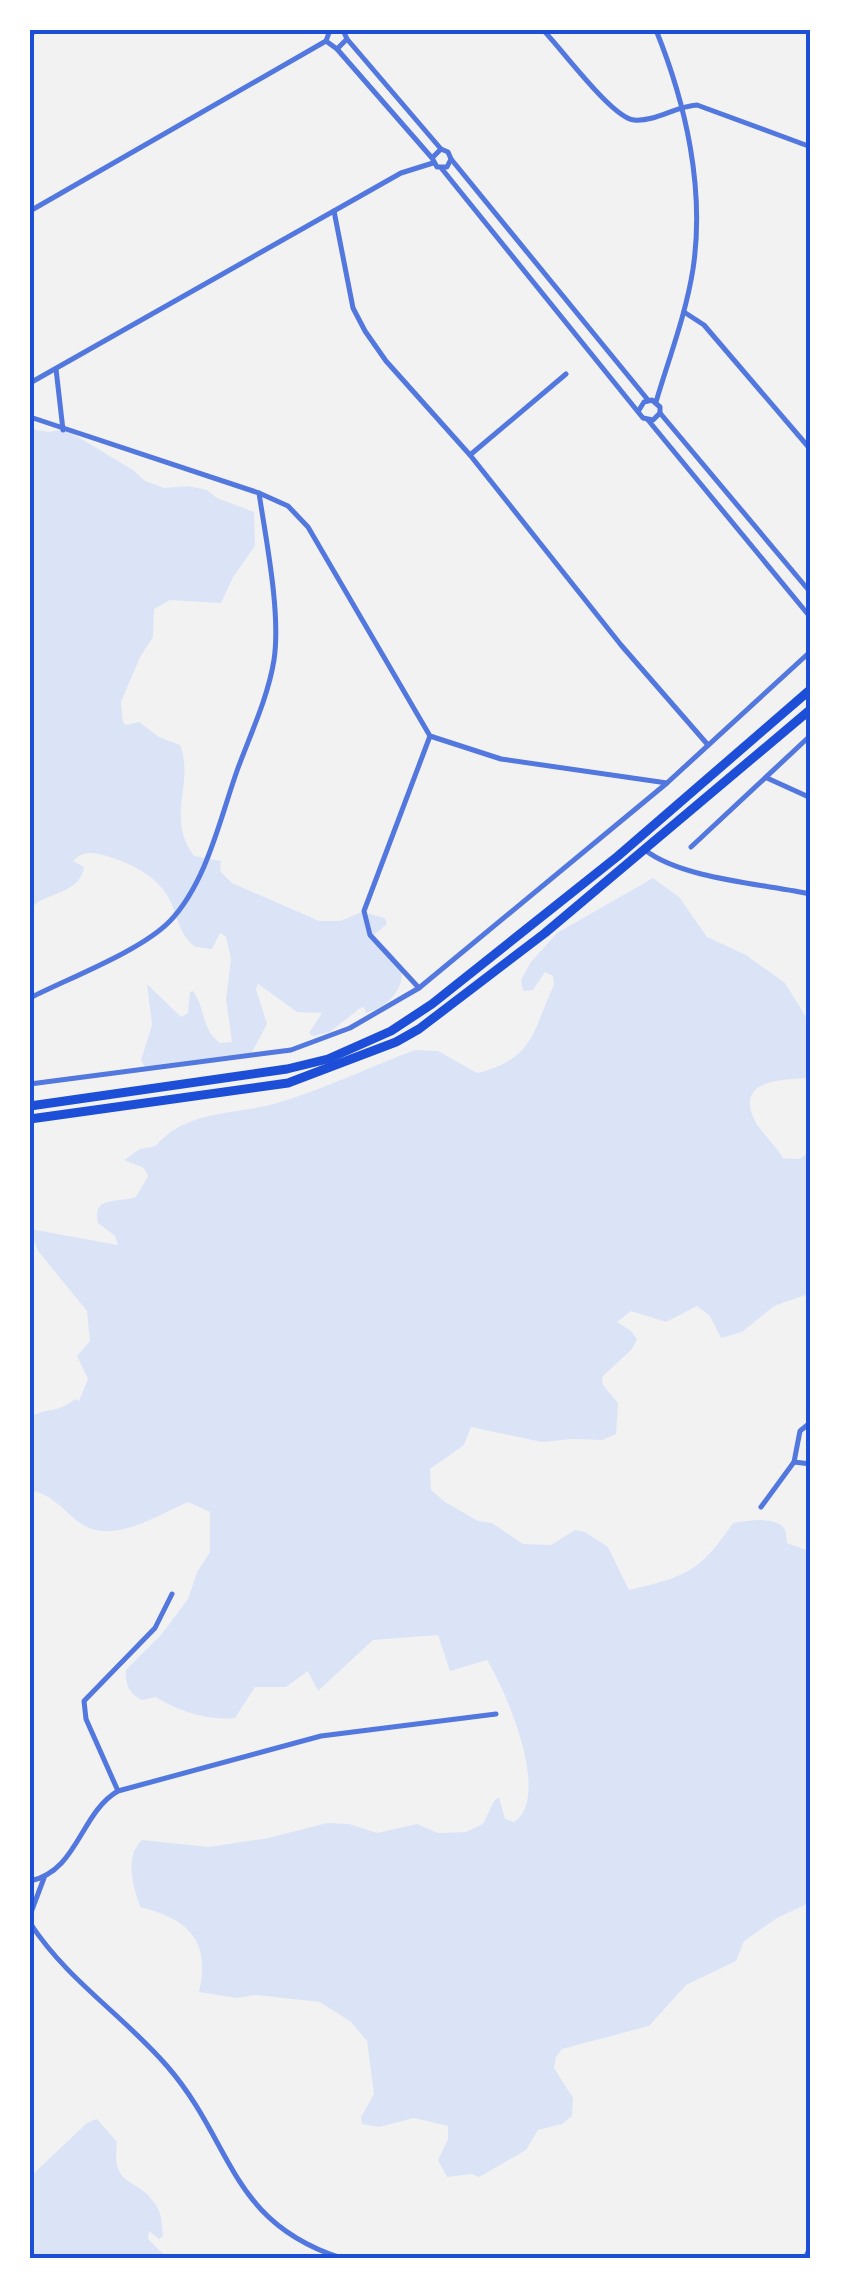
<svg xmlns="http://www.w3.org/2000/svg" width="841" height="2288" font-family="'Public Sans',sans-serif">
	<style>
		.green { fill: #dbe4f7 }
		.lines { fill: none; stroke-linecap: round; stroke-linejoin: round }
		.minor { stroke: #5277de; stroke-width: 5 }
		.primary { stroke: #1d4ed8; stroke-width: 9 }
		.neatline { fill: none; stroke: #1d4ed8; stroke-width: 4 }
	</style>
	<rect width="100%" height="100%" fill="#f2f2f2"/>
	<g class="green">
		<path d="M30 429 49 432 65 429 133 470 145 481 164 488 188 486 207 490 217 498 254 512 255 546 233 577 221 603 170 600 154 609 153 637 140 657 121 702 123 722 126 725 139 722 159 737 180 745C195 784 165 816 194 856L221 861 220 871 232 883 319 921H340L362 912 385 918 387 924 374 935C383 945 398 957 401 969 406 990 384 1009 366 1013L364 1007 360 1008 330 1032 313 1036 309 1033 322 1013 297 1012 258 984 256 989 267 1024 251 1054C229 1062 209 1059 186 1063 172 1065 162 1070 146 1069L141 1060 152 1025 147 984 181 1017 188 1013 190 992 193 991C206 1009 201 1029 220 1043L232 1042 226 999 231 959 226 937 220 933 212 949C210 949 197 947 196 947 181 938 178 919 172 905 162 879 135 865 110 857 96 853 84 849 73 861L84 867C80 895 46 891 30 909Z"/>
		<path d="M653 878 679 897 707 937 746 955 785 983 811 1025V1078C781 1079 730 1080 758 1126 766 1137 776 1146 783 1158L799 1159 811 1151V1293L774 1306 742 1332 721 1338 710 1316 697 1306 666 1322 631 1311 617 1322 631 1331 637 1339 632 1349 602 1377 603 1385 618 1403 616 1434 602 1440 572 1439 542 1442 471 1427 464 1445 430 1469 431 1490 445 1502 478 1521 492 1523 523 1544 551 1545 575 1530 585 1532 608 1547 629 1590C685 1577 700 1572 733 1523 745 1521 774 1516 783 1527 787 1531 786 1537 787 1543L811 1552V1902L777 1918 744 1941 736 1961 686 1985 649 2026 562 2049 556 2057 554 2068 573 2098 572 2116 562 2124 538 2130 526 2150 479 2177 472 2174 447 2177 438 2160 448 2139V2126L414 2118 379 2127 362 2124 361 2117 374 2094 367 2041 351 2022 320 2002 256 1995 237 1998 199 1992C211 1940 188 1919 140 1907 133 1886 124 1857 142 1840L209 1847 268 1838 327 1823 349 1824 377 1833 417 1824 438 1833 466 1832 483 1824 494 1801 499 1797 505 1819 514 1822C552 1797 506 1691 487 1660L450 1671 438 1635 373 1640 318 1691 308 1671 286 1687H255L235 1718C210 1721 177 1711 156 1697L142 1700C129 1693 125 1685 126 1670L161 1635 188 1599 197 1572 210 1552V1512L188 1502C156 1516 108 1548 76 1520 61 1507 50 1494 30 1490V1417C47 1407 57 1414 75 1399L79 1401 88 1379 77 1356 90 1341 87 1311 38 1251 30 1229 118 1245 115 1236 98 1223C92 1196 116 1203 136 1197L148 1176 144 1168 124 1160 140 1149 156 1146C185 1110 236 1115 277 1103 324 1089 370 1067 415 1050L438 1051 477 1073C536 1058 532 1031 554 985L553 976 545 972 533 990 523 991 521 980 531 962 557 933Z"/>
		<path d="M97 2119 117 2142C111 2190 137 2175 156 2205 162 2214 162 2226 163 2236L159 2239 149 2231 148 2239 164 2255 174 2258H30V2177L87 2123Z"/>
	</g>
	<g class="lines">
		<g class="minor">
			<path d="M330 30 326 41 337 49 347 39 343 30"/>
			<path d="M543 30C561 48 612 118 634 120 655 122 676 106 697 105L811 147"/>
			<path d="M656 30C686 104 705 189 693 269 686 314 669 358 656 402"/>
			<path d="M30 34 37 30"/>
			<path d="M347 39 441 149"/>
			<path d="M337 49 432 158 437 167H447L451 159 448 152 441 149 432 158"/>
			<path d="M451 159 648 400"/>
			<path d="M442 169 643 418 653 420 660 413V407L652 400 644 402 639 410"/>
			<path d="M30 211 326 41"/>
			<path d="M334 211 353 308 365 331 386 361 470 455 621 645 708 745"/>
			<path d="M684 312 704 325 811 450"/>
			<path d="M56 369 63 430"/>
			<path d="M30 383 401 173 433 163"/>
			<path d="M660 413 811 593"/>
			<path d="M30 417 259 493 288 506 308 527 430 736 501 759 667 783"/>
			<path d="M648 420 811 618"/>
			<path d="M470 455 566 374"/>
			<path d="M767 778 811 798"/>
			<path d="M691 847 811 735"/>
			<path d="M645 850C682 879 764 884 811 894"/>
			<path d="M419 988 370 935 364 911 430 736"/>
			<path d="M30 998C69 978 141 951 170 921 207 882 220 818 238 768 251 733 268 697 274 660 281 613 266 540 259 493"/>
			<path d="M30 1084 291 1050 350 1028 419 988 667 783 811 651"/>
			<path d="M794 1462 811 1464"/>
			<path d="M761 1507 794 1462 800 1431 811 1422"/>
			<path d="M118 1791 86 1719 84 1701 155 1628 172 1594"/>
			<path d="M30 1881C78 1871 80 1813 118 1791L321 1736 496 1714"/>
			<path d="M30 1915 44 1878"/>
			<path d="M30 1923C68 1981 123 2015 167 2066 234 2143 228 2221 341 2258"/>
			<path d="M805 2258 811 2246"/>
		</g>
		<g class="primary">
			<path d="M30 1106 287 1069 328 1059 391 1031 432 1004 618 856 811 689"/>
			<path d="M30 1119 288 1083 396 1042 419 1029 545 933 811 709"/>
		</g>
	</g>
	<rect width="841" height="2288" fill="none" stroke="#ffffff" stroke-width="65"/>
	<rect x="32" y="32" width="776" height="2224" class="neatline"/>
</svg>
